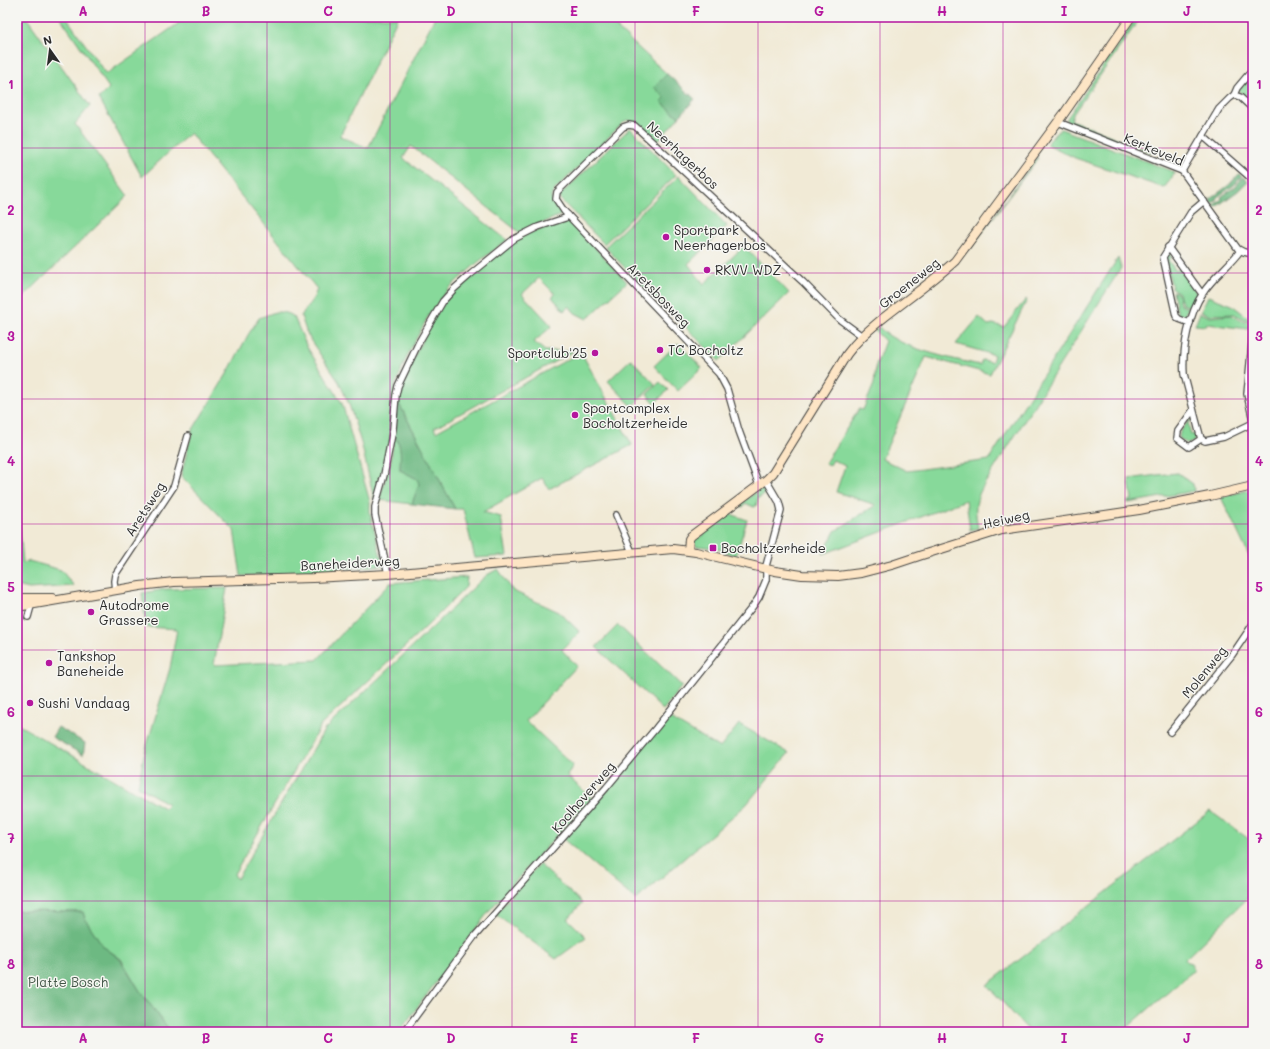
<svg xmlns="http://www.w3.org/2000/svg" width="1270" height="1049" font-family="Mali,sans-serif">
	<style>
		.green { fill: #87d99a; stroke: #598262 }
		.forest { fill: #6db982; stroke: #4c7256 }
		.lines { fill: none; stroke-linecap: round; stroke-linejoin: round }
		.street-casing { stroke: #494845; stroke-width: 8 }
		.secondary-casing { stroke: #494845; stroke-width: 10 }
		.street { stroke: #fff; stroke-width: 5.5 }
		.secondary { stroke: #fde5c5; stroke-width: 8 }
		.grid { fill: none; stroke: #b5179e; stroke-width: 1; stroke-opacity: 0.55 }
		.poi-dot { fill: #b5179e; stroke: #f6f6f2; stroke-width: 1.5 }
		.labels { text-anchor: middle; stroke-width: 3; stroke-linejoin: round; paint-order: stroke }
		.street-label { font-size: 13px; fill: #2b2b2b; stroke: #f6f6f2 }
		.poi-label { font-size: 13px; fill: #2b2b2b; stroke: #f6f6f2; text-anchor: start }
		.park-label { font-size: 13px; fill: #425647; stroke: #f6f6f2 }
		.neatline { fill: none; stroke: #b5179e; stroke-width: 1.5 }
		.grid-label { font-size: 13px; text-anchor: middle; font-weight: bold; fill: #b5179e }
	</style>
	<rect width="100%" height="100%" fill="#f6f6f2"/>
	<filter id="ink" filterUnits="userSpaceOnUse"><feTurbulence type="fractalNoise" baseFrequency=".025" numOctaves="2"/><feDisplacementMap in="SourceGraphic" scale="8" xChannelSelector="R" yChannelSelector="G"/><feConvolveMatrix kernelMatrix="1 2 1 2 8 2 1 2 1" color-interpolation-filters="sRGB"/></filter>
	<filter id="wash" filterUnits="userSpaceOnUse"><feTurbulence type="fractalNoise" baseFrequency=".012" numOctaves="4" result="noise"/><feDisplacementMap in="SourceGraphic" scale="16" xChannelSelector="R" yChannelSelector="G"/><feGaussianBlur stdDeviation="0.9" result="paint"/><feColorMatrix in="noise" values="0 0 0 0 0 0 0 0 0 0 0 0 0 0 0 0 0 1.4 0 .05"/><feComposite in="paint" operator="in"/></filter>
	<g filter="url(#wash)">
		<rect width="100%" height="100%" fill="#f1ead6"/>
		<g class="green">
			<path d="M26 17 90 106 75 124 128 196 17 303V23Z"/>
			<path d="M60 17H66L106 74 179 23 175 17H398L340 136 368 148 435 17H605L667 74 654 87 665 98 661 102 679 117 657 142 632 121 628 120 625 121 554 191 551 197 553 201 563 214 520 233 411 146 403 158 507 240 477 263 449 288 430 313 407 356 395 386 392 403 390 442 387 457 374 499 362 446 349 404 339 382 311 341 306 331 301 316 314 297 317 289 190 133 142 177 99 98 109 88Z"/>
			<path d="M1137 17H1141L1073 114 1071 120 1152 152 1151 153 1067 121V118Z"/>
			<path d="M1253 73V101L1252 103 1238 90Z"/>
			<path d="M630 128 676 175 604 244 558 197Z"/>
			<path d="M1061 129 1169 170 1175 173 1164 188 1075 158 1047 144 1057 131Z"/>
			<path d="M1037 157 1038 158 969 250Z"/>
			<path d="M679 176 727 226 688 264 704 284 744 246 789 293 719 361 673 314 653 297 605 247Z"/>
			<path d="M565 219 571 221 627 282 587 319 575 313 569 306 564 311 552 297 555 294 539 278 522 294 552 326 534 342 545 351H574L434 428 436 432 581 352 632 445 549 489 542 478 483 512 501 517 507 556 475 558 463 509H455L397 400 399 387 434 317 453 291 510 244 529 233Z"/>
			<path d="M1168 253 1172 257 1168 260 1176 271 1180 269 1197 293V297L1193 308 1182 304 1179 293 1172 288 1165 258Z"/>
			<path d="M1118 258 1121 268 982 488C974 504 975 511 978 528L970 530 966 500 823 554 835 531 876 505 836 492 845 466 833 460 830 465 825 463 859 409 863 410 874 384 876 365 885 341 875 331 879 327C897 348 953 359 980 365L982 360 992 362 994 355 956 344 979 317 988 325 993 324 1004 327 1026 299 1027 300 990 374 926 357 882 459 907 471 989 460Z"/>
			<path d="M1174 291 1178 294 1180 305 1188 308 1185 314 1189 316 1187 319 1178 315 1173 292Z"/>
			<path d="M1208 296 1232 305 1250 319V322L1234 314 1209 315 1201 311Z"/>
			<path d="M275 312C282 312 288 312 294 317L307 347 342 403 370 502V513L383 565 276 575 241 576 234 530 181 476 192 431 227 374 248 335 259 318Z"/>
			<path d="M1200 313 1210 317 1231 315 1250 324V327H1248V329L1207 324 1206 326 1195 325Z"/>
			<path d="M678 343 702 368 678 391 654 366Z"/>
			<path d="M631 359 655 384 632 406 608 381Z"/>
			<path d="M660 382 668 390 655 403 647 394Z"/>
			<path d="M1190 419 1192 421 1188 422 1191 435 1195 434C1196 439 1193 443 1188 444L1179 438 1180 432Z"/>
			<path d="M394 436C403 445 400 459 400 470L418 479 419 484 412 504 379 500 391 460Z"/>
			<path d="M1178 473 1193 484 1194 491 1128 503V501L1132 500 1129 479 1157 475Z"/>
			<path d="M762 488 767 489 769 493 767 494 766 493 758 498 756 506 754 507 745 503 743 507 737 506Z"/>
			<path d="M1253 489V564L1221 497Z"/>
			<path d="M17 499 23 563 29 561 61 570 74 586 29 589 17 586Z"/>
			<path d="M728 513 747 520 736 556 716 548 696 546 693 543V539L698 535 700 537 704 535 703 532Z"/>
			<path d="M498 569 513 591 559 612 580 632 562 650 577 666 526 721 573 765 567 776 592 798 528 867 489 911 399 1032H171L140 991 121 959 104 947 99 940 85 919 83 912 17 911V724L164 808 168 804 138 786 144 755 170 668 177 629 146 627 142 593 166 589 227 588 214 665 317 660 390 583 467 577 466 587 426 627 321 725 234 874 237 879 325 729 432 628 476 585 487 575Z"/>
			<path d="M618 625 682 686 663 710 596 647Z"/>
			<path d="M667 717 720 748 739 724 789 753 746 805 636 900 563 839 585 816Z"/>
			<path d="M1210 811 1253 842V893L1185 959 1187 962 1191 963 1194 970 1122 1032H1030L987 985Z"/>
			<path d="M539 864 582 903 568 919 586 937 556 959 495 914Z"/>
		</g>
		<g class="forest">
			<path d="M667 74 695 99 679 117 661 102 665 98 654 87Z"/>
			<path d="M1239 174 1242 176 1234 185 1216 198 1217 200 1211 204 1210 199 1229 185Z"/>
			<path d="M1243 177 1248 181 1238 191 1216 207 1213 206 1222 199 1221 197 1235 187Z"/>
			<path d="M397 400 455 509 412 504 419 484 417 479 400 470C400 459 403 445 394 436Z"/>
			<path d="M58 727 85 743 83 755 52 737Z"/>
			<path d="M17 911 83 912 85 919 99 940 104 947 120 959 140 991 171 1032H17Z"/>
		</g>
	</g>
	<g filter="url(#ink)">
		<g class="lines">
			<g class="street-casing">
				<g id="street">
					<path d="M1234 95 1240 97 1253 109"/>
					<path d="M1058 122 1182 171 1238 249 1244 252 1253 254"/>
					<path d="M1203 136 1253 180"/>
					<path d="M1182 171 1219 109 1230 98 1234 95 1237 88 1253 69"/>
					<path d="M1168 247 1202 294"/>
					<path d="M1190 323 1179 319 1176 316 1163 257 1191 212 1204 201"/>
					<path d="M1253 333 1247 394 1253 421"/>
					<path d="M1193 410 1178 431 1177 438 1189 447 1201 439"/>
					<path d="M1201 439 1184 374C1182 350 1189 313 1203 293 1213 277 1229 266 1240 251"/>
					<path d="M1201 439 1205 441 1224 437 1253 423"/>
					<path d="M759 485 739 431 727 389 719 374 564 211 556 199 557 192 623 127 629 125 635 126 803 282 839 319 862 336"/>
					<path d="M616 515 632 552"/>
					<path d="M388 574 375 515V507L384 475 393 429 396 395 398 386 419 342 443 301 454 289 471 274 514 239 538 227 565 218 568 215"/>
					<path d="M115 591 114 581 115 575 174 486 188 436"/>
					<path d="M28 617 31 606"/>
					<path d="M1170 732 1232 655 1253 624"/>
					<path d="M404 1032 474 937 606 788 656 728 753 606 759 597 766 580V566L781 510 779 502 766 480"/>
				</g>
			</g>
			<g class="secondary-casing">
				<g id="secondary">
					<path d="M688 550 689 539 691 536 766 480 773 473 847 354C857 340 869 330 882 319 906 300 932 282 955 261L1063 115 1131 17"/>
					<path d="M17 598H52"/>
					<path d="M17 607 140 586 174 582 313 578 388 574 673 549 696 552 775 571 802 575 838 576 861 573 892 565 922 555 1002 530 1139 510 1210 496 1253 486"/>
				</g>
			</g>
			<use href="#street" class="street"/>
			<use href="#secondary" class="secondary"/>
		</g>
	</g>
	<path class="grid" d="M145 17V1032M267 17V1032M390 17V1032M512 17V1032M635 17V1032M758 17V1032M880 17V1032M1003 17V1032M1125 17V1032M17 148H1253M17 273H1253M17 399H1253M17 524H1253M17 650H1253M17 776H1253M17 901H1253"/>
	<g class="poi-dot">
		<circle cx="666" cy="237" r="4"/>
		<circle cx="707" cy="270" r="4"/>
		<circle cx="660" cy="350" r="4"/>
		<circle cx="595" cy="353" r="4"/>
		<circle cx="575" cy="415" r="4"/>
		<rect x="709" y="544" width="8" height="8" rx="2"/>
		<circle cx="91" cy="612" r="4"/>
		<circle cx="49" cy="663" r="4"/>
		<circle cx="30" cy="703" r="4"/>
	</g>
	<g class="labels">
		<g class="street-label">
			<text transform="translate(1154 149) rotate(23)" y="5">Kerkeveld</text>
			<text transform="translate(683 155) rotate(43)" y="5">Neerhagerbos</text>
			<text transform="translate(909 283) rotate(-38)" y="5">Groeneweg</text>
			<text transform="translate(659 295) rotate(46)" y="5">Aretsbosweg</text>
			<text transform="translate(145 509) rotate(-57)" y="5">Aretsweg</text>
			<text transform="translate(1006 519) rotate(-12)" y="5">Heiweg</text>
			<text transform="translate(350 563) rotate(-3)" y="5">Baneheiderweg</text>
			<text transform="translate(1204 672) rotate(-51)" y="5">Molenweg</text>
			<text transform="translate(583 797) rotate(-49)" y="5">Koolhoverweg</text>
		</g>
		<g class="poi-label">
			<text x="674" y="235">Sportpark<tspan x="674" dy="15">Neerhagerbos</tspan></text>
			<text x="715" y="275">RKVV WDZ</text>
			<text x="668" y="355">TC Bocholtz</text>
			<text x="587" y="358" text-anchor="end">Sportclub'25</text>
			<text x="583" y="413">Sportcomplex<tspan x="583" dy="15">Bocholtzerheide</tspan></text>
			<text x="721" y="553">Bocholtzerheide</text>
			<text x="99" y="610">Autodrome<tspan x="99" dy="15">Grassere</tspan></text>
			<text x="57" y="661">Tankshop<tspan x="57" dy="15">Baneheide</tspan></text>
			<text x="38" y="708">Sushi Vandaag</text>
		</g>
		<g class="park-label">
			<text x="68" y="987">Platte Bosch</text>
		</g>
	</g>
	<rect width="1270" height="1049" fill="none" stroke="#f6f6f2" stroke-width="44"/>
	<g transform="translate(50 50) rotate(346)" stroke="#f6f6f2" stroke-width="3" paint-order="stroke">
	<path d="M0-3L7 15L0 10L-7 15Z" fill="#2b2b2b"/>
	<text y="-6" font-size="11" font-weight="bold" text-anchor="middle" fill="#2b2b2b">N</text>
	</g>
	<rect x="22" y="22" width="1226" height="1005" class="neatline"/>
	<g class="grid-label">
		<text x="83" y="16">A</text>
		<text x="206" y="16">B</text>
		<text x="328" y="16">C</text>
		<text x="451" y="16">D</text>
		<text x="574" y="16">E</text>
		<text x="696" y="16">F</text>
		<text x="819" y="16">G</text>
		<text x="942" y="16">H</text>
		<text x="1064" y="16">I</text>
		<text x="1187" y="16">J</text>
		<text x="11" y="89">1</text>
		<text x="1259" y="89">1</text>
		<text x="11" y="215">2</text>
		<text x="1259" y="215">2</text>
		<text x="11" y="341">3</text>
		<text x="1259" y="341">3</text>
		<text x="11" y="466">4</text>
		<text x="1259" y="466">4</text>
		<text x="11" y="592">5</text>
		<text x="1259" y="592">5</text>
		<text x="11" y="717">6</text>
		<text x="1259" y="717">6</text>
		<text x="11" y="843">7</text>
		<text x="1259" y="843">7</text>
		<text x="11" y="969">8</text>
		<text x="1259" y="969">8</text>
		<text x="83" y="1043">A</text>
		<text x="206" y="1043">B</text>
		<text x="328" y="1043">C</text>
		<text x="451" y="1043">D</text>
		<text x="574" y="1043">E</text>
		<text x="696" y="1043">F</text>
		<text x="819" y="1043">G</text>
		<text x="942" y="1043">H</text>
		<text x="1064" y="1043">I</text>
		<text x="1187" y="1043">J</text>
	</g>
</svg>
